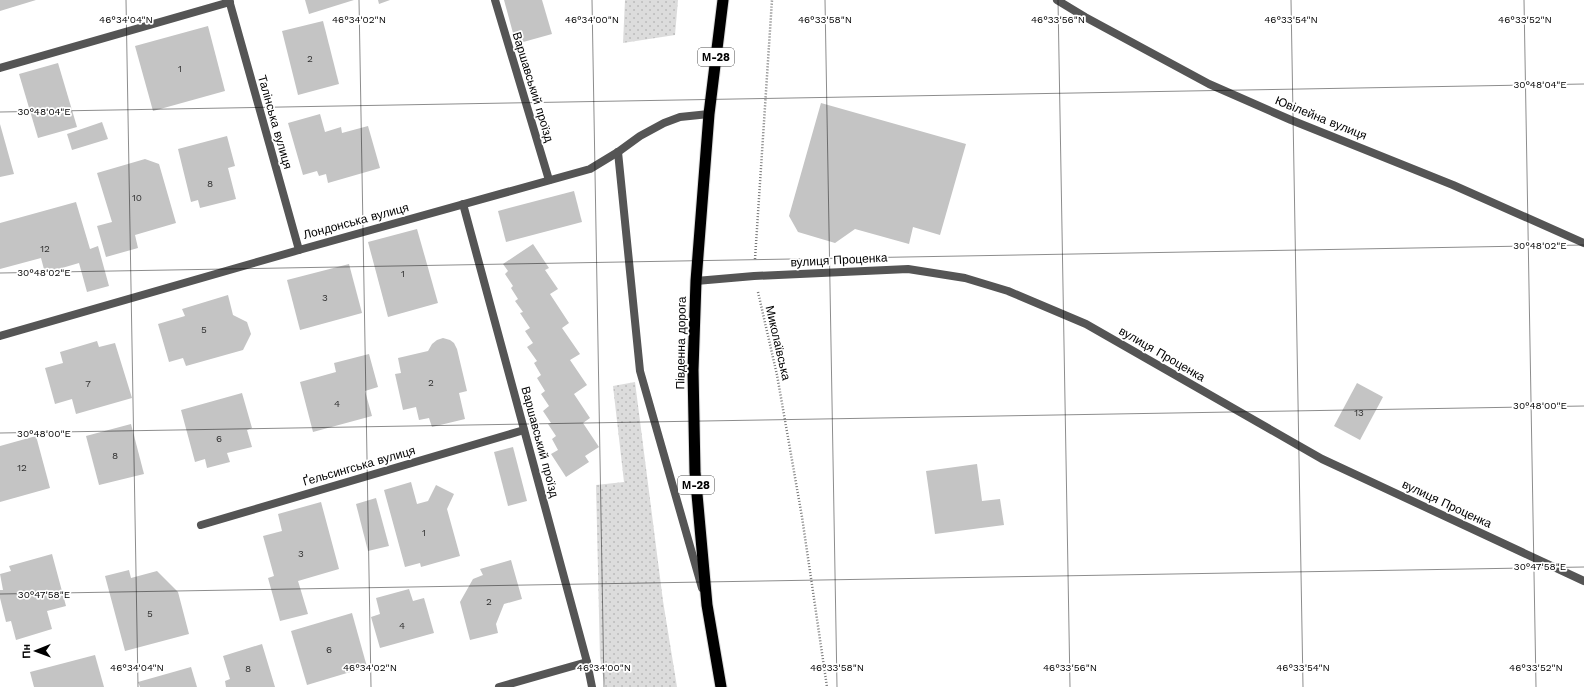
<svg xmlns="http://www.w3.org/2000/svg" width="1584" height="687" font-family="'Work Sans',sans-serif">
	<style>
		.grass { fill: url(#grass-dots) }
		.building { fill: #c4c4c4 }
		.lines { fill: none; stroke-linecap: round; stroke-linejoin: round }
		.trunk-casing { stroke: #dbdbdb; stroke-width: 13 }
		.path { stroke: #777; stroke-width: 2.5; stroke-dasharray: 1 2; stroke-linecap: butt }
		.service { stroke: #555; stroke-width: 8 }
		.minor { stroke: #555; stroke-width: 8 }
		.trunk { stroke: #000; stroke-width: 11 }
		.ticks { fill: none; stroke: #000; stroke-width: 1; stroke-opacity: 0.45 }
		.labels { text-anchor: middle; stroke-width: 3.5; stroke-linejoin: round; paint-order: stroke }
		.number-label { font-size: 10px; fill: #313131 }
		.shield { fill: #fff; stroke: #4c4c4c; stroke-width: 1 }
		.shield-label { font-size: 11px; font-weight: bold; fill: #000 }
		.street-label { font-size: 12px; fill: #000; stroke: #fff }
		.ticks-label { font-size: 10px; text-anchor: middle; fill: #000; stroke: #fff; stroke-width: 3.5; stroke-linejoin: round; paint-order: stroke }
	</style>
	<defs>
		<pattern id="grass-dots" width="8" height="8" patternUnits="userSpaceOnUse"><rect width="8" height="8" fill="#dcdcdc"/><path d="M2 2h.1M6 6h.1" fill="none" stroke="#bbb" stroke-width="1.8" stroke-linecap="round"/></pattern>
	</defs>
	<rect width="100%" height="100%" fill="#fff"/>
	<g class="grass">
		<path d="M625 0H678L675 35 623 43Z"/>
		<path d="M635 382 663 601 677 687H605L600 658 596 485 624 482 613 386Z"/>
	</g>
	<g class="building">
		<path d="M0 0H36L0 11Z"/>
		<path d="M305 0H354L309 14Z"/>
		<path d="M378 0H390L379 4Z"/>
		<path d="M504 0H542L552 34 516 44Z"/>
		<path d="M323 21 339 84 298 95 282 31Z"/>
		<path d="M208 26 225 91 153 111 135 46Z"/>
		<path d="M58 63 77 127 38 138 19 74Z"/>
		<path d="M821 103 966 144 940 235 913 227 909 244 855 229 835 243 798 232 789 216Z"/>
		<path d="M320 114 325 132 341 127 342 133 368 126 380 168 328 183 326 174 319 176 317 171 303 175 288 123Z"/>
		<path d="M102 122 108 139 72 150 67 134Z"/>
		<path d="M0 124 14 174 0 177Z"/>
		<path d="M227 136 235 166 228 168 236 199 200 208 198 200 191 202 178 149Z"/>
		<path d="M145 159 159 164 176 223 135 235 138 248 106 257 97 226 112 222 97 173Z"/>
		<path d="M574 191 582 222 506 242 498 211Z"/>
		<path d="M76 202 90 249 98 246 109 286 87 292 79 263 45 273 41 258 0 269V223Z"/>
		<path d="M417 229 438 303 388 317 368 242Z"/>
		<path d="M533 244 549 268 545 270 558 289 550 294 569 323 562 328 580 354 570 360 587 385 574 394 590 418 583 423 599 447 585 456 589 462 566 477 551 454 558 450 552 439 556 436 548 424 551 423 543 411 549 406 541 394 545 391 537 378 541 375 534 363 537 361 527 347 533 343 525 331 530 328 520 313 523 312 515 301 518 299 511 288 513 286 505 274 508 271 503 264Z"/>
		<path d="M349 264 362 313 300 330 287 280Z"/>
		<path d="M228 295 233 315 247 322 251 334 243 350 186 366 183 358 169 362 158 324 185 316 182 309Z"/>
		<path d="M443 338 450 340 454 343 457 349 467 391 459 393 465 419 432 427 429 418 419 420 416 407 403 410 395 374 401 373 398 358 428 351 432 344 437 340Z"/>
		<path d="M97 341 99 347 115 343 132 398 76 414 72 399 55 404 45 368 63 363 60 352Z"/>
		<path d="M369 354 378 387 365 391 372 416 313 432 300 382 336 372 334 363Z"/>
		<path d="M1357 383 1383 397 1360 440 1334 426Z"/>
		<path d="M242 393 252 428 247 430 252 447 227 453 230 462 207 468 205 459 195 462 181 410Z"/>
		<path d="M131 424 144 474 99 485 86 436Z"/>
		<path d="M36 436 50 488 0 502V446Z"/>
		<path d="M513 447 527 501 508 506 494 452Z"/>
		<path d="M977 464 982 501 1000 499 1004 525 935 534 926 471Z"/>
		<path d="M411 482 417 504 428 501 436 485 454 494 447 509 460 556 421 567 420 563 405 567 384 490Z"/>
		<path d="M376 498 389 546 368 551 356 504Z"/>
		<path d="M321 502 339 569 298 581 308 614 280 621 268 578 274 576 263 536 282 531 278 514Z"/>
		<path d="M52 554 66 606 47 611 52 629 16 640 11 621 6 622 0 598V590H3L0 574 11 571 9 566Z"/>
		<path d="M511 560 522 599 504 604 496 624 498 633 470 640 460 602 473 579 483 575 480 569Z"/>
		<path d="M129 570 131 578 157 571 178 592 189 634 125 651 105 576Z"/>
		<path d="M409 589 413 601 424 598 434 633 380 648 371 617 380 614 376 598Z"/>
		<path d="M352 613 367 667 307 685 291 631Z"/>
		<path d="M262 644 275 687H226L225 681 230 679 223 656Z"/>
		<path d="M95 655 104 687H34L30 672Z"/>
		<path d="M191 667 197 687H140L138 682Z"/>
	</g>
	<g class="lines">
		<g class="trunk-casing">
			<path id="trunk" d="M721 687 707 605 695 472 693 370 696 281 709 114 723 0"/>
		</g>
		<g class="path">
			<path d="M755 259 772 0"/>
			<path d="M758 292 777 375 802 517 827 687"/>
		</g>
		<path class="service" d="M618 152 640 371 702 588"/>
		<g class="minor">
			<path d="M229 0 299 250"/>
			<path d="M495 0 549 180"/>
			<path d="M1057 0 1085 17 1209 84 1291 120 1453 185 1584 243"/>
			<path d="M0 68 230 2"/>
			<path d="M463 204 587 662 592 687"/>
			<path d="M696 281 754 276 908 269 965 278 1008 291 1086 324 1322 459 1584 581"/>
			<path d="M0 336 299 250 590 169 618 152 640 136 664 123 680 117 709 114"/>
			<path d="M201 525 524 430"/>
			<path d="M499 687 587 662"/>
		</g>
		<use href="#trunk" class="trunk"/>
	</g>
	<path class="ticks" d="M126 0 138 687M359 0 371 687M592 0 604 687M825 0 837 687M1058 0 1070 687M1291 0 1303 687M1524 0 1536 687M0 112 1584 84M0 273 1584 245M0 433 1584 406M0 594 1584 567"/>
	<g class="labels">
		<g class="number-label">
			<text x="310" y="62">2</text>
			<text x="180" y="72">1</text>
			<text x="210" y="187">8</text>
			<text x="137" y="201">10</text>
			<text x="45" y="252">12</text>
			<text x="403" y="277">1</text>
			<text x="325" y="301">3</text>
			<text x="204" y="333">5</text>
			<text x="431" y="386">2</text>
			<text x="88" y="387">7</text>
			<text x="337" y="407">4</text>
			<text x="1359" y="416">13</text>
			<text x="219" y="442">6</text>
			<text x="115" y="459">8</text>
			<text x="22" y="471">12</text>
			<text x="424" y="536">1</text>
			<text x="301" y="557">3</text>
			<text x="489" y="605">2</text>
			<text x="150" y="617">5</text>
			<text x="402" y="629">4</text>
			<text x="329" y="653">6</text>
			<text x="248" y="672">8</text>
		</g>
		<g class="shield">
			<rect x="698" y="48" width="36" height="18" rx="3"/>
			<rect x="678" y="476" width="36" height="18" rx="3"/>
		</g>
		<g class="shield-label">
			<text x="716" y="61">М-28</text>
			<text x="696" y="489">М-28</text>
		</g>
		<g class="street-label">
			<text transform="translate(533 87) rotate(73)" y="4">Варшавський проїзд</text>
			<text transform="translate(1321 118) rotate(22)" y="4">Ювілейна вулиця</text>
			<text transform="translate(275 122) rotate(74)" y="4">Талінська вулиця</text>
			<text transform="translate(356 221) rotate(-15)" y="4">Лондонська вулиця</text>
			<text transform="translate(839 260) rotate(-3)" y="4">вулиця Проценка</text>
			<text transform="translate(681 343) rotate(-89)" y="4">Південна дорога</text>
			<text transform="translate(778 343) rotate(77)" y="4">Миколаївська</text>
			<text transform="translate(1162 354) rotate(30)" y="4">вулиця Проценка</text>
			<text transform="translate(540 442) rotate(75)" y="4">Варшавський проїзд</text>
			<text transform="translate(359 466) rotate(-16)" y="4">Ґельсингська вулиця</text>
			<text transform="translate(1447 504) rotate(25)" y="4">вулиця Проценка</text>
		</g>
	</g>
	<g class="ticks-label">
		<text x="126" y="23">46°34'04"N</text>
		<text x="359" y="23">46°34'02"N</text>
		<text x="592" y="23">46°34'00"N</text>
		<text x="825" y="23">46°33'58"N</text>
		<text x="1058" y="23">46°33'56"N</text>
		<text x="1291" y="23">46°33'54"N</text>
		<text x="1525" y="23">46°33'52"N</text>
		<text x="1540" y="88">30°48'04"E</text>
		<text x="44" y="115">30°48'04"E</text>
		<text x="1540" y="249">30°48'02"E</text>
		<text x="44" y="276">30°48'02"E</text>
		<text x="1540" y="409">30°48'00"E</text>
		<text x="44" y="437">30°48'00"E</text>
		<text x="1540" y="570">30°47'58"E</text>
		<text x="44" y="598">30°47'58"E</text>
		<text x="137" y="671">46°34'04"N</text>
		<text x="370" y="671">46°34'02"N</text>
		<text x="604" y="671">46°34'00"N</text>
		<text x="837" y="671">46°33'58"N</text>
		<text x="1070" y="671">46°33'56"N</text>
		<text x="1303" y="671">46°33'54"N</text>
		<text x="1536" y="671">46°33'52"N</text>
	</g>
	<g transform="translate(36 651) rotate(269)" stroke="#ffffff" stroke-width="3" paint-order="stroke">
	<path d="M0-3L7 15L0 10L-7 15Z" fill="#000000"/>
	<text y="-6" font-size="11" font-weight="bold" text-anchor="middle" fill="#000000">Пн</text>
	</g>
</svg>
